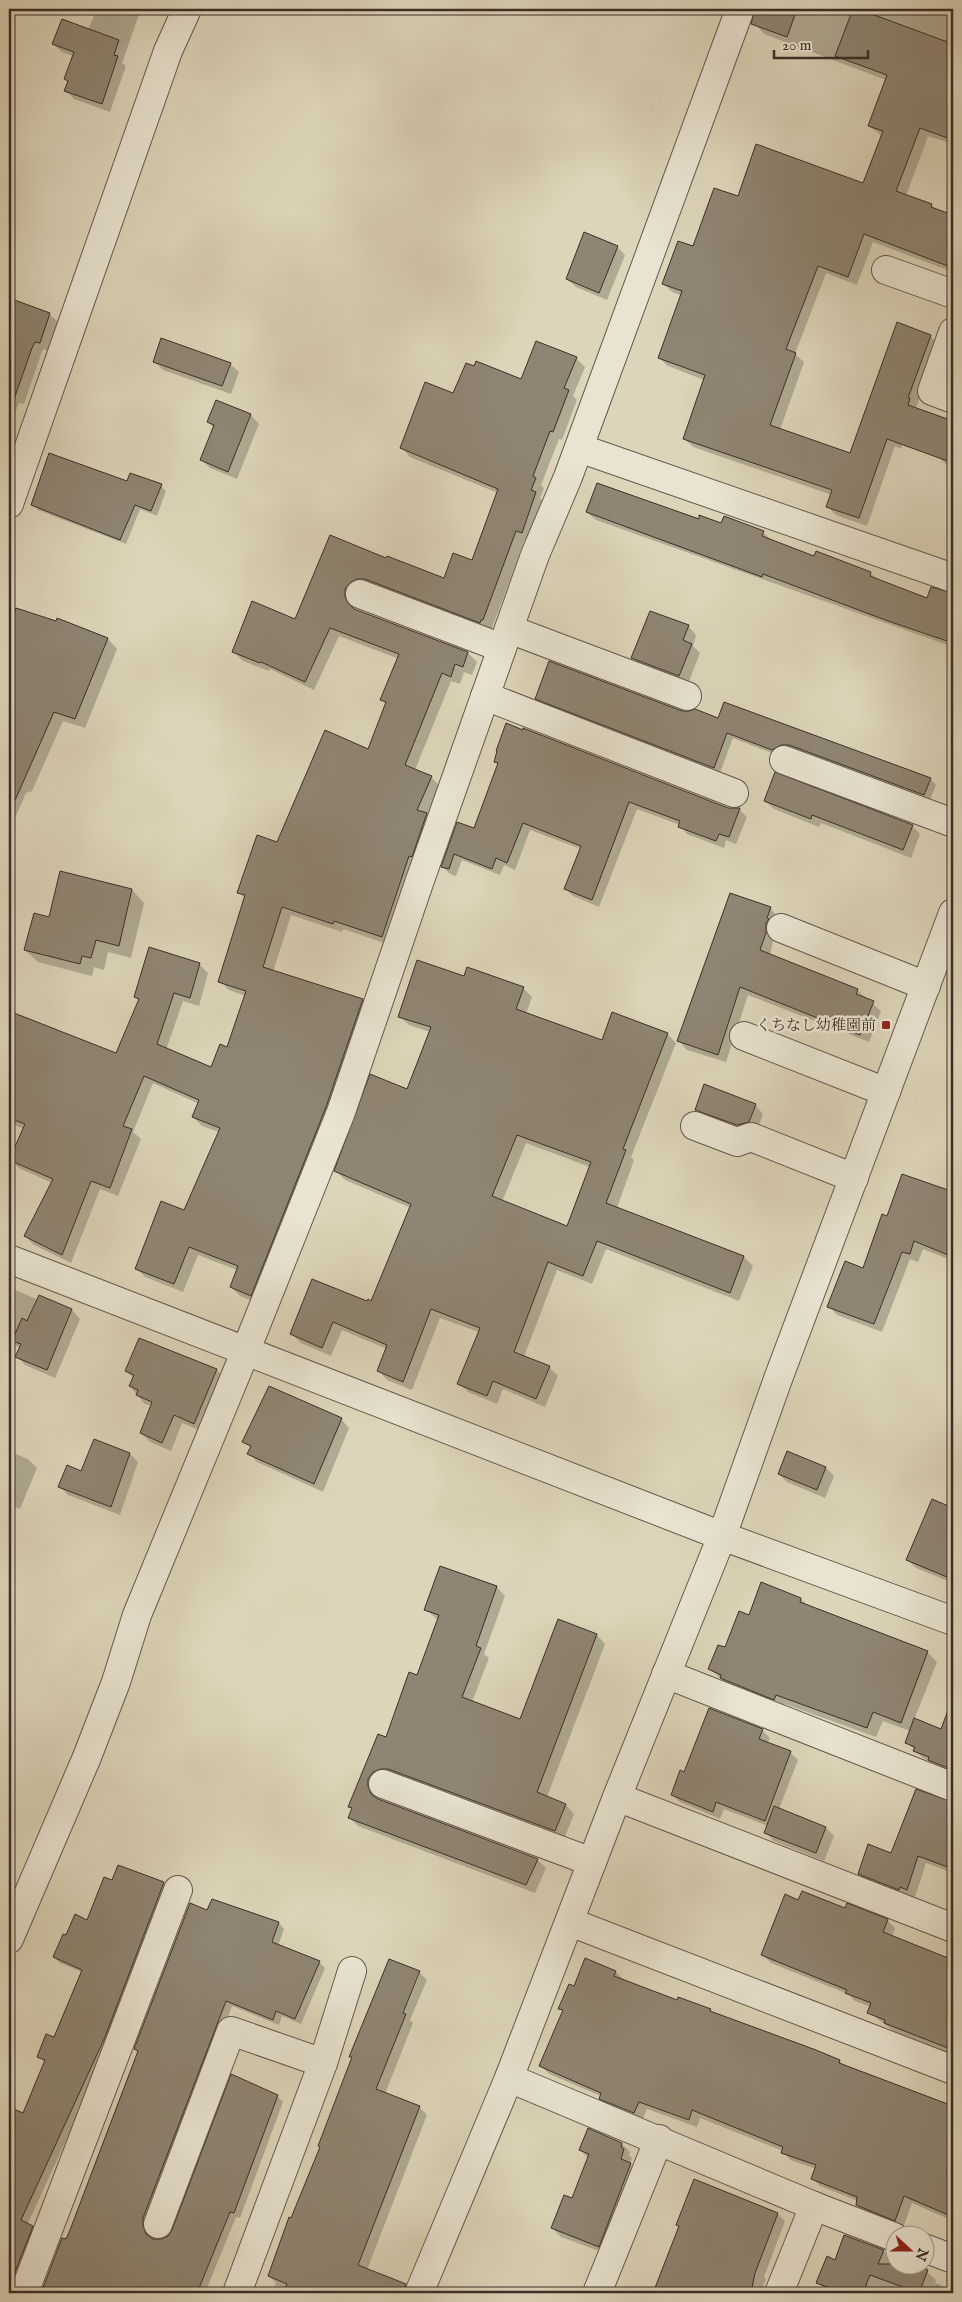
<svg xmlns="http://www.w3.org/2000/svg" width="962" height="2302" font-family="'IM FELL English','Noto Serif JP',serif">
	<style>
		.shadow { fill: #0003; fill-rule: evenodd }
		.building { fill: #8f8574; stroke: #3b2e28; fill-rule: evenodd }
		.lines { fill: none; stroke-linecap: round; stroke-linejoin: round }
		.minor-casing { stroke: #64584c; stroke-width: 30 }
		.minor { stroke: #e9e4d2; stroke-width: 28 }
		.poi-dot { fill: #8f2418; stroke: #e9e4d2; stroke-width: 2 }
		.labels { text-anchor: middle; stroke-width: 5; stroke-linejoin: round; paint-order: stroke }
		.poi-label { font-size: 15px; fill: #3b2e28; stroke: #e9e4d2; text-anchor: end }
	</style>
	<rect width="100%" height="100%" fill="#ddd5ba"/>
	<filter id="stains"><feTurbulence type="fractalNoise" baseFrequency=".004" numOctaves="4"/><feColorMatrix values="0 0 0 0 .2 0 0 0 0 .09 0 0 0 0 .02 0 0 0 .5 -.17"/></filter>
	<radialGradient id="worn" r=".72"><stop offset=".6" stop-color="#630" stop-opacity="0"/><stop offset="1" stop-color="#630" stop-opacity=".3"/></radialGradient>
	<g class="shadow">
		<path d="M97 9H141L122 63 126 66 110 112 74 99 66 91 69 83 65 79 73 56 62 52 53 44 88 30Z"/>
		<path d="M762 9H855L871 15 873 9H953V144L928 136 906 196 953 216V272L873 242 857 285 826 273 795 354 804 362 780 430 851 454 930 336 939 345 901 449 895 446 867 526 836 515 828 507 832 495 693 447 684 438 704 380 668 366 659 358 682 296 672 292 664 284 738 198 864 185 882 136 869 126 886 80 764 34 756 25Z"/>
		<path d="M617 247 625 255 607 300 576 287 567 279Z"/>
		<path d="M9 299 49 314 58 322 48 351 43 349 40 357 24 404 19 403 15 414 9 412Z"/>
		<path d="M537 342 576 358 585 367 573 396 577 400 562 440 559 439 541 485 544 488 540 498 544 502 530 541 525 539 492 628H490L489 631 354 598V610L468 653 477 662 472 675 464 672 460 684 451 681 415 770 431 777 440 786 427 815 435 823 390 945 343 929 342 932 291 915 273 972 362 1000 371 1008 260 1304 240 1296 231 1287 237 1270 198 1255 183 1292 145 1277 136 1268 184 1211 219 1132 202 1126 193 1117 199 1104 153 1083 133 1132 141 1139 118 1196 100 1189 71 1263 34 1245 25 1236 52 1183 19 1168 10 1159 24 1129 9 1123V1013L117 1055 139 1001 135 997 199 964 208 973 199 1006 183 1001 166 1050 212 1068 228 1049 246 996 229 990 220 981 245 898 239 892 278 843 369 751 386 704 382 700 399 659 339 636 314 690 270 669 269 671 243 661 234 652 296 621 330 537 387 560 445 580 473 561 498 493 410 457 402 448 454 395 521 381Z"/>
		<path d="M154 361 230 364 239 372 231 394 163 370Z"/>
		<path d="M217 401 251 415 259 424 237 479 210 468 201 459 214 428 208 422Z"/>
		<path d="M953 415V467L946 464 937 456Z"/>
		<path d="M128 482 161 486 166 491 157 516 140 509 126 544 38 510 33 504Z"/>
		<path d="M587 512 700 521 763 532 772 541 814 558 871 574 877 580 928 600 953 594V647L596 520Z"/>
		<path d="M953 550V563L950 560Z"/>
		<path d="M17 610 57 623 58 619 108 639 117 649 85 728 63 721 32 791 26 793 9 832V635Z"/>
		<path d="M688 626 696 635 693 646 700 653 688 684 641 666 633 658Z"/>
		<path d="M536 698 689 713 719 719 930 779 936 785 930 800 779 756 733 738 720 773 542 704Z"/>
		<path d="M496 761 728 809H739L747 817 736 844 726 840 724 848 687 834 680 825 637 809 599 907 573 896 566 889 581 849 530 830 515 870 504 865 500 875 462 860 456 876 450 874 443 867 474 829 499 765Z"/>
		<path d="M765 801 912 826 920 834 911 858 821 823 819 827 774 809Z"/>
		<path d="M132 890 144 903 131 958 108 952 104 970 94 967 92 976 38 962 25 950 50 918Z"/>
		<path d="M770 908 778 917 770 955 857 990 881 1011 869 1042 748 995 726 1062 687 1050 679 1041Z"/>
		<path d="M465 978 523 988 532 997 526 1014 602 1042 667 1034 676 1043 631 1157 634 1160 617 1208 744 1257 753 1266 739 1301 606 1249 592 1284 557 1270 524 1357 549 1367 558 1376 545 1407 503 1389 497 1404 468 1392 459 1383 479 1332 440 1318 412 1390 387 1380 379 1371 387 1349 342 1330 331 1356 301 1343 292 1334 371 1302 411 1208 345 1180 336 1171 408 1091 430 1032 409 1025 400 1016ZM526 1143 590 1167 568 1228 502 1202Z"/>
		<path d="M755 1105 763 1114 757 1130 746 1133 705 1118 696 1109Z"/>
		<path d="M903 1176 953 1195V1261L923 1249 918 1262 910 1259 882 1332 837 1315 829 1306 864 1269 888 1217Z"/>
		<path d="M9 1287 38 1300 39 1296 72 1310 80 1319 55 1378 25 1365 17 1356 21 1348 9 1343Z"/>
		<path d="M139 1339 217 1370 225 1378 203 1432 182 1423 171 1451 150 1442 141 1433 152 1406 145 1404 137 1395 130 1386 134 1379 126 1371Z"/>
		<path d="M953 1347V1372L946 1365Z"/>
		<path d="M341 1419 349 1428 323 1492 257 1462 249 1453 251 1448 244 1442Z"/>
		<path d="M9 1451 28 1459 37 1468 20 1509 9 1505Z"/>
		<path d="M130 1454 138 1462 120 1515 68 1495 60 1487 82 1472Z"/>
		<path d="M826 1468 834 1476 825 1498 787 1482 779 1474Z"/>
		<path d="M932 1500 953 1509V1583L916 1568 908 1560Z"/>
		<path d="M497 1587 505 1596 484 1654 489 1658 472 1702 520 1721 559 1621 597 1635 605 1644 547 1797 566 1805 574 1814 564 1839 377 1787 376 1797 377 1800 538 1860 546 1868 535 1893 358 1826 350 1818 353 1809 350 1806 417 1676 438 1620 426 1610ZM386 1767 375 1772V1770Z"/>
		<path d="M801 1599 809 1607 927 1652 937 1662 914 1720 953 1735V1765L946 1762 944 1767 923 1758 906 1742 910 1731 883 1721 876 1737 785 1704 783 1708 731 1688 710 1669 750 1616Z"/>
		<path d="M762 1730 770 1738 767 1744 791 1753 798 1760 779 1809 826 1828 834 1836 824 1861 774 1841 765 1832 768 1826 724 1809 720 1819 680 1802 672 1795 685 1773Z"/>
		<path d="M943 1815 953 1819V1873L926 1863 915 1897 908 1895 907 1897 867 1882 859 1874 892 1854Z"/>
		<path d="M113 1881 163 1883 169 1889 111 2043 27 2225 38 2233 15 2293H9V2108L24 2114 45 2063 39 2056 54 2039 82 1972 60 1963 54 1957 66 1937 88 1921Z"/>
		<path d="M212 1900 279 1923 284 1929 278 1946 319 1962 325 1968 301 2024 282 2016 279 2025 232 2006 149 2225 148 2234 151 2239 161 2241 169 2237 277 2096 283 2102 240 2218 236 2217 205 2293H42L63 2239 66 2241 139 2053 135 2049Z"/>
		<path d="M799 1902 846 1910 887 1920 895 1928 892 1937 949 1960 951 1955 953 1956V2055L893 2031 869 2012 871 2007 855 2001 848 1994 771 1963 763 1955Z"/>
		<path d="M390 1960 419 1972 427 1980 410 2020 413 2023 385 2094 419 2107 427 2115 367 2270 390 2279 398 2287 396 2293H272L276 2283 269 2276 281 2241 321 2148 319 2146 353 2058 351 2056ZM417 1974H420L401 2019 399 2018Z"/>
		<path d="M586 1960 616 1972 624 1980 678 2002 710 2010 715 2015 840 2061 844 2066 953 2111V2221L912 2203 903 2228 865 2213 857 2205 858 2201 820 2186 812 2178 816 2169 790 2160 783 2151 700 2118 697 2127 647 2109 642 2121 608 2107 600 2098 601 2096 549 2074 541 2066 564 2012 560 2008 575 1987Z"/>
		<path d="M622 2144 630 2152 629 2155 632 2158 630 2164 639 2172 607 2254 561 2237 552 2228 573 2200 589 2159 580 2150Z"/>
		<path d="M694 2180 778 2214 785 2221 764 2277 766 2279 761 2293H655L680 2228 677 2225Z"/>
		<path d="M883 2251 894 2259V2264L927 2272 936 2280 935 2283 941 2285 948 2293H826V2291L818 2282 836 2261Z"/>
		<path d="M634 2286 652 2293H632Z"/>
	</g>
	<g class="building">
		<path d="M755 9H797L787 37 751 24Z"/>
		<path d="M853 9H858L953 44V140L920 128 896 191 932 204 931 207 953 215V268L864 234 848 277 818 266 786 349 796 353 770 425 850 453 897 322 931 335 908 398H910L908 405 953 421V463L887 439 859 518 826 507 832 490 683 439 705 375 658 358 682 291 662 284 678 241 693 246 714 188 738 196 756 144 863 183 883 131 868 126 887 75 835 56Z"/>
		<path d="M62 19 119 40 114 55 118 56 102 104 64 91 68 81 64 79 74 52 52 44Z"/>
		<path d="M584 232 618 246 599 293 566 279Z"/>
		<path d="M9 298 50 313 40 343 35 342 32 348 13 402H9Z"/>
		<path d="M161 338 231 363 222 386 153 362Z"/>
		<path d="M536 341 577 357 564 388 569 390 553 432 550 431 533 476 536 478 531 490 536 492 522 533 516 531 483 620H481L480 623 365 579H357L351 582 345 589V597L348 603 354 609 468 652 463 667 455 664 451 677 442 673 405 765 432 776 417 810 427 813 412 857 409 856 382 937 334 921 333 924 282 907 263 967 363 999 326 1107 251 1296 230 1287 238 1266 189 1247 174 1284 135 1269 161 1201 184 1210 220 1128 192 1117 199 1100 144 1076 123 1126 132 1129 110 1188 91 1181 62 1255 24 1236 53 1179 9 1160 25 1124 9 1118V1011L116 1053 139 999 134 997 149 947 200 963 190 998 174 993 157 1044 211 1067 220 1044 227 1047 246 991 218 982 245 895 237 893 257 835 277 842 325 730 368 749 386 702 380 700 399 654 330 628 305 682 261 662 260 663 232 652 252 601 295 619 330 535 386 558 387 556 444 578 453 553 472 560 498 489 400 448 425 382 453 393 466 363 474 366 476 361 521 379Z"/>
		<path d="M216 400 251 414 228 472 200 460 214 425 207 422Z"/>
		<path d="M49 453 127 481 130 473 162 484 151 511 135 505 120 540 31 505Z"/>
		<path d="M597 483 699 519V515L721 523 724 516 764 531 762 536 814 556 816 551 871 572 870 576 927 598 931 587 953 593V643L888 621 763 574 762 577 586 512Z"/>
		<path d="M16 608 56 621 57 618 108 638 75 719 54 712 9 814V632Z"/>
		<path d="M650 611 689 625 683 640 692 644 679 676 631 658Z"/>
		<path d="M549 661 682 711H689L695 709 718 718 724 702 931 778 924 795 789 745H781L772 750 727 733 714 768 535 699Z"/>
		<path d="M506 723 523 730V728L728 808H740L729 837 719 834 716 841 678 827 680 821 629 802 592 900 564 889 581 846 523 823 507 863 496 858 492 869 454 854 449 869 441 867 457 822 474 828 498 763 494 762 497 751H496Z"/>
		<path d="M775 772 913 825 903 850 812 815 811 819 764 801Z"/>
		<path d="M60 871 132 889 119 946 96 940 91 958 82 956 80 964 24 950 34 913 49 917Z"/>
		<path d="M730 893 771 907 767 918 769 919 766 923V933L760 950 858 989 856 994 874 1001 860 1035 740 987 718 1055 677 1041Z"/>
		<path d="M417 960 464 976 467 967 524 987 516 1009 602 1040 612 1012 668 1033 623 1149 626 1150 606 1203 744 1256 730 1293 597 1241 583 1276 548 1262 514 1352 550 1366 536 1399 493 1381 487 1396 457 1384 480 1328 431 1309 403 1382 377 1371 387 1345 333 1322 322 1348 290 1334 312 1279 367 1301 368 1299 371 1301 411 1204 334 1171 370 1074 407 1089 431 1027 398 1017ZM517 1135 591 1162 567 1226 492 1196Z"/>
		<path d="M704 1084 756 1104 749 1122 737 1125 695 1110Z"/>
		<path d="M902 1174 951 1191 949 1199 953 1201V1257L914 1241 910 1254 902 1252 874 1324 827 1307 845 1261 863 1268 882 1214 887 1216Z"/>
		<path d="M39 1295 72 1309 47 1370 15 1357 21 1344 12 1341 22 1318 27 1321Z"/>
		<path d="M139 1338 217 1369 194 1424 174 1415 162 1443 140 1433 152 1402 136 1395 138 1390 129 1386 134 1375 125 1371Z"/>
		<path d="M269 1386 342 1418 314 1484 247 1454 251 1446 242 1442Z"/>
		<path d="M94 1439 130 1453 111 1507 58 1487 67 1465 81 1471Z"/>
		<path d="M787 1451 826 1467 817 1490 778 1474Z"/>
		<path d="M932 1499 953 1508V1561L947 1577 906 1560Z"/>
		<path d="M440 1566 497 1586 476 1646 481 1648 462 1697 520 1719 558 1619 597 1634 537 1792 566 1804 555 1831 388 1769H381L373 1772 368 1779V1786L371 1794 378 1799 538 1859 526 1885 348 1818 352 1808 348 1807 378 1734 386 1737 409 1672 417 1675 439 1615 424 1610Z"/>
		<path d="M761 1582 801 1598 800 1602 928 1651 901 1723 873 1712 867 1728 776 1695 774 1700 720 1678 721 1675 708 1669 718 1645 725 1647 739 1611 749 1615Z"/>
		<path d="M952 1700H953V1770L928 1760 929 1757 913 1751 915 1747 905 1743 914 1718 941 1729Z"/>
		<path d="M709 1708 763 1729 759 1739 791 1751 765 1821 716 1802 713 1812 671 1795 680 1770 684 1772Z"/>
		<path d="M916 1789 953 1802V1869L918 1856 907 1890 900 1887 899 1890 858 1874 868 1844 891 1853Z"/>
		<path d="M774 1806 826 1827 816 1853 764 1833Z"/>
		<path d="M118 1865 164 1882 105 2037 21 2220 33 2226 10 2285 9 2107 23 2113 45 2060 37 2057 46 2034 54 2037 82 1970 53 1957 63 1934 66 1935 75 1914 87 1920 104 1877 112 1880Z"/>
		<path d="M802 1891 845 1908 847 1903 888 1919 883 1932 953 1960V2050L884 2023 885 2020 867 2013 871 2003 845 1993 847 1990 761 1955 785 1894 798 1900Z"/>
		<path d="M212 1899 279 1922 272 1942 320 1961 295 2019 276 2011 273 2020 226 2001 143 2218V2226L146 2234 153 2239H161L168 2236 172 2230 231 2074 278 2095 234 2213 230 2212 197 2293H41L62 2238 66 2239 70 2230 138 2051 134 2049 190 1903 207 1910Z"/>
		<path d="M585 1958 616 1971 614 1976 677 2000 678 1997 711 2009 710 2011 816 2050 840 2060 839 2063 953 2106V2217L904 2196 895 2221 856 2205 857 2197 811 2179 816 2165 781 2153 783 2147 692 2110 689 2120 639 2102 634 2113 599 2099 601 2093 539 2066 563 2010 558 2009 569 1984 574 1986Z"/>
		<path d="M389 1959 420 1971 403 2013 406 2014 376 2089 420 2106 358 2265 406 2284 404 2293H283L287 2284 268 2276 289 2217 291 2218 320 2147 318 2146 352 2057H349Z"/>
		<path d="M588 2128 622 2143 621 2147 624 2149 621 2159 631 2163 599 2247 551 2228 564 2195 572 2198 589 2154 579 2150Z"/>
		<path d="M694 2179 778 2213 755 2273 751 2293H653L679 2226 676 2225Z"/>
		<path d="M844 2235 884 2250 878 2264H913L928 2270 919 2293 870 2275 863 2293H844L816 2283 827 2256 835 2260Z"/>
	</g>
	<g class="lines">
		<g class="minor-casing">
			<g id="minor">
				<path d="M886 270 953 294"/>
				<path d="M953 332 932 391 953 399"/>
				<path d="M579 448 953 578"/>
				<path d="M9 504 168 51 187 9"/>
				<path d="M360 594 502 648"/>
				<path d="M509 629 687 696"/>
				<path d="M485 696 734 793"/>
				<path d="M784 760 953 823"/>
				<path d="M781 928 926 986"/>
				<path d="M744 1036 886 1092"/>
				<path d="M695 1126 737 1142 751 1137 854 1178"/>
				<path d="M9 1259 722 1536 953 1621"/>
				<path d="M666 1674 953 1787"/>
				<path d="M383 1784 592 1862"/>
				<path d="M617 1797 953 1928"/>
				<path d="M570 1922 953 2070"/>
				<path d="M9 1939 87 1757 116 1682 137 1615 246 1350 341 1112 419 883 535 555 568 477 740 9"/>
				<path d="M509 2078 814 2206 894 2237"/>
				<path d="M158 2224 231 2031 323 2063"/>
				<path d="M924 2248 953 2259"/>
				<path d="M24 2293 178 1890"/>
				<path d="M237 2293 323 2063 352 1971"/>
				<path d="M419 2293 509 2078 617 1797 722 1536 778 1379 953 913"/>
				<path d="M597 2293 659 2139"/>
				<path d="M779 2293 814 2206"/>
			</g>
		</g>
		<use href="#minor" class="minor"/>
	</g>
	<rect class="poi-dot" x="881" y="1020" width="10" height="10" rx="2.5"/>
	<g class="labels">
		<g class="poi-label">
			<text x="876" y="1030">くちなし幼稚園前</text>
		</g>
	</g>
	<rect width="962" height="2302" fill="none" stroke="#ddd5ba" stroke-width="30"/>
	<rect x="10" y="10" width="942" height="2282" fill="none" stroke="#3b2e28" stroke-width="2.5"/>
	<rect x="15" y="15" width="932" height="2272" fill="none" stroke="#3b2e28"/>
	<g transform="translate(910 2250) rotate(111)"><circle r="24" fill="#e9e4d2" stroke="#a39b8e"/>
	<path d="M0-4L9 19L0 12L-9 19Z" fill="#8f2418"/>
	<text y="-8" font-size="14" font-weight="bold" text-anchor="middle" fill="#3b2e28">N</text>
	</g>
	<path d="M774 50v8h94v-8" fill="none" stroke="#3b2e28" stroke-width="2.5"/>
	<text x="782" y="50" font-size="15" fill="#3b2e28" stroke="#e9e4d2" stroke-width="4" paint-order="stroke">20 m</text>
	<rect width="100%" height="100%" filter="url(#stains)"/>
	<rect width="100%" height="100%" fill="url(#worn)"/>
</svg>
